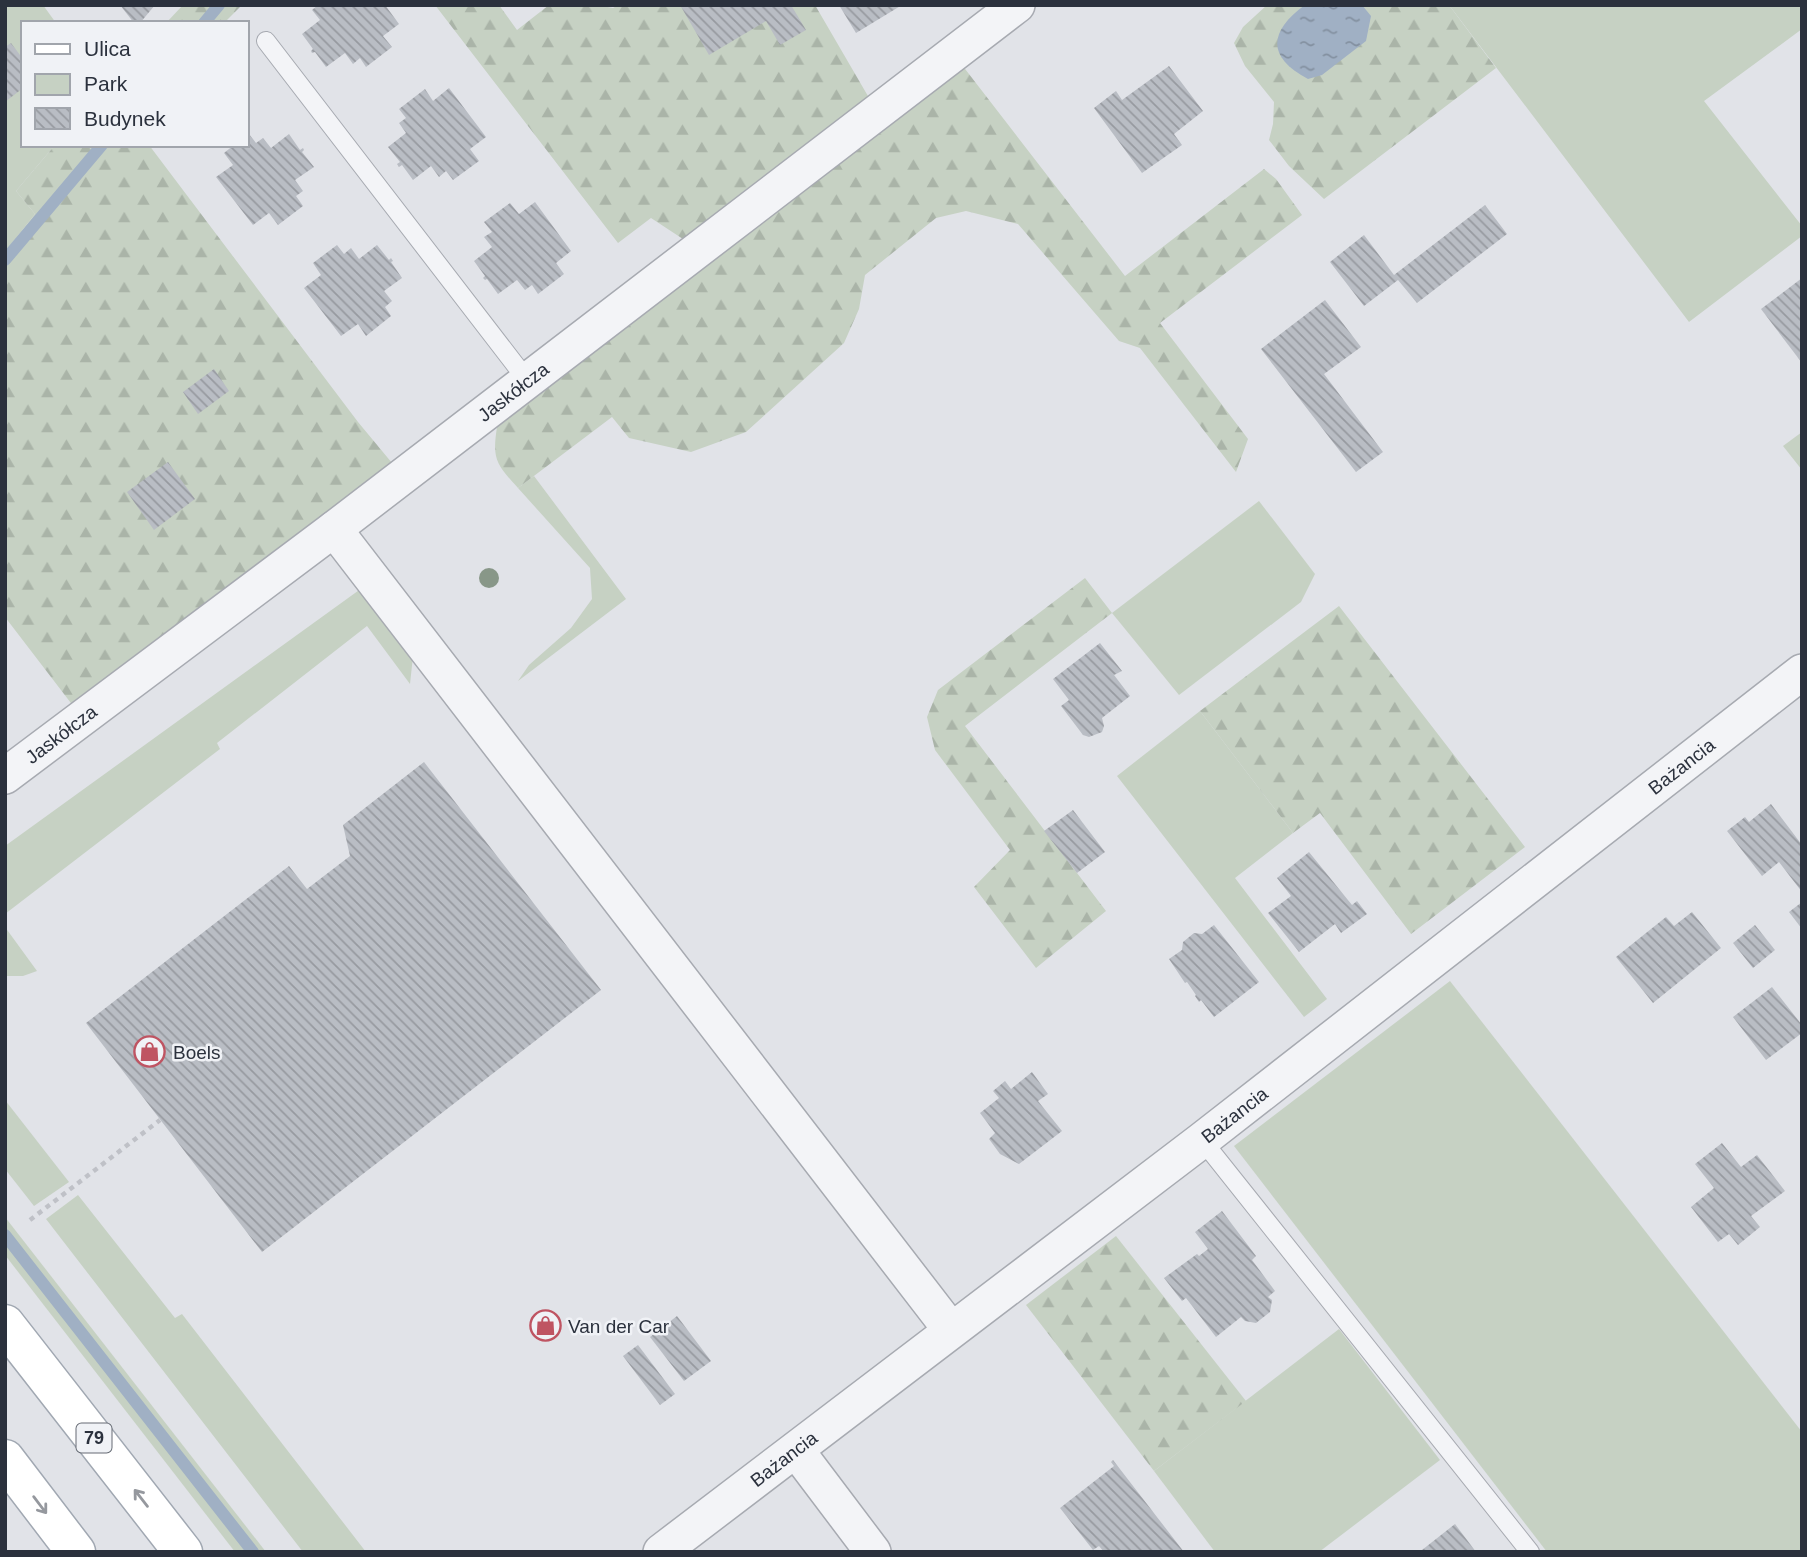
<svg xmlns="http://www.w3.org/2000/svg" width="1807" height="1557" viewBox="0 0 1807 1557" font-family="Helvetica,sans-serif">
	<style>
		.green { fill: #c6d1c3 }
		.forest { fill: url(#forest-firs) }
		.water { fill: url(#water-ripples) }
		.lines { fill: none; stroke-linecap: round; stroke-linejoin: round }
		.stream { stroke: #a0b0c4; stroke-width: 12 }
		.building { fill: url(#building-back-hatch) }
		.service-casing { stroke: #a7aab1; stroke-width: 20 }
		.minor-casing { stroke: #a7aab1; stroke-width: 38 }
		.primary-casing { stroke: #a1a8b2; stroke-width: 41 }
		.path { stroke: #bfc1c7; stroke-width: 4.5; stroke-dasharray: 5 5; stroke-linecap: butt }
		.service { stroke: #f3f4f7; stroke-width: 18 }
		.minor { stroke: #f3f4f7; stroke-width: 35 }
		.primary { stroke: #fff; stroke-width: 38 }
		.tree { fill: #889788 }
		.oneway { stroke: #95989e }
		.labels { text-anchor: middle; stroke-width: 5; stroke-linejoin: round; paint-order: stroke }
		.shield { fill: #f0f2f6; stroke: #666b74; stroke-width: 2 }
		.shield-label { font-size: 18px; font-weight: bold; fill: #2b313d }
		.street-label { font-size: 19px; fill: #2b313d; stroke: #f0f2f6 }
		.poi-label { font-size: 19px; fill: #2b313d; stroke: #f0f2f6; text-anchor: start }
	</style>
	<defs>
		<pattern id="forest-firs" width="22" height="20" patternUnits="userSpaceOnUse" patternTransform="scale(1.75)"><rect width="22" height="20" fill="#c6d1c3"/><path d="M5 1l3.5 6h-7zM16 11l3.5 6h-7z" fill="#aab4a8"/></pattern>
		<pattern id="water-ripples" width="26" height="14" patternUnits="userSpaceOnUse" patternTransform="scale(1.75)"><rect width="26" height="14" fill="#a0b0c4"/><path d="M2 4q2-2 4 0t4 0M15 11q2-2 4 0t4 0" fill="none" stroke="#8390a0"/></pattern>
		<pattern id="building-back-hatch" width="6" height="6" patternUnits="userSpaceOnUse" patternTransform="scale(1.75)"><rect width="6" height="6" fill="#b9bdc4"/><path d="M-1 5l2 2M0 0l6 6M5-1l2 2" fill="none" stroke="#979aa0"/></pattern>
	</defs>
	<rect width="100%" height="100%" fill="#e1e3e8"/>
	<g class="green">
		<path d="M5,5H43L56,23H23V145H55L16,191L35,214L5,252Z"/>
		<path d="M1449,5H1802V29L1704,101L1802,226V236L1689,322Z"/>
		<path d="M1802,432V470L1783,446Z"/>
		<path d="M534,476L626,599L518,681L529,665L571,628L592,599L590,568L518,488Z"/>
		<path d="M1259,501L1315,574L1301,602L1179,695L1112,613Z"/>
		<path d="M362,588L413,656L410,684L367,626L217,743L220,749L5,914V846Z"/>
		<path d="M1200,711L1293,833L1235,878L1327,999L1304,1017L1117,776Z"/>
		<path d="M5,927L37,971L23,976H5Z"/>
		<path d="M1450,981L1802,1432V1552H1547L1234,1146Z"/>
		<path d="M5,1100L69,1182L34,1206L5,1169Z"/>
		<path d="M78,1195L175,1318L182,1314L366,1552H303L46,1219Z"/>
		<path d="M5,1217L266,1552H235L5,1255Z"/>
		<path d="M1339,1329L1440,1460L1319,1552H1215L1154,1471Z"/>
	</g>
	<g class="forest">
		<path d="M183,5H242L224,23H166Z"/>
		<path d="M435,5H499L517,30L549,5H597L613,8L618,5H815L872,103L686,241L651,218L618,243Z"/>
		<path d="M1267,5H1449L1496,68L1324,199L1289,166L1269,140L1273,124L1274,102L1245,66L1234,43L1243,27Z"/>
		<path d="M962,65L1125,276L1264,169L1276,179L1302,215L1160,323L1248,439L1236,472L1140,348L1119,341L1018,224L966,211L936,218L865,275L859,309L844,343L746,432L691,452L629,438L612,417L518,488C496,464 492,459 497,427Z"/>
		<path d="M55,145H149L358,422L397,469L77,711L5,617V252L35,214L16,191Z"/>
		<path d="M1085,578L1112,613L965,726L1106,911L1036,968L974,887L1010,850L935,750L927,717L938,690Z"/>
		<path d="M1339,606L1525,847L1411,934L1320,813L1293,833L1200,711Z"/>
		<path d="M1116,1236L1246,1401L1154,1471L1026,1305Z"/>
	</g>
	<path class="water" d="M1305,5H1362L1371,16L1366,41L1322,75L1308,79C1266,57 1269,31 1305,5Z"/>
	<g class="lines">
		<g class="stream">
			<path d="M204,23L219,5"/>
			<path d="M5,260L102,145"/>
			<path d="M5,1235L253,1552"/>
		</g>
	</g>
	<g class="building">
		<path d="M120,5H155L140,23H134Z"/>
		<path d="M318,5H385L399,24L383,36L392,47L366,67L360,58L353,64L345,53L326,67L315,52L312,53L311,51L313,49L302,34L320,20L312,10Z"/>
		<path d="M680,5H791L806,30L780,45L766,21L709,55Z"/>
		<path d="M839,5H902L856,33Z"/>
		<path d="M11,43L20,55L23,54V88L5,102V47Z"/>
		<path d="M1169,66L1203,111L1174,134L1182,145L1142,173L1094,108L1116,91L1122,100Z"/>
		<path d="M449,88L486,137L470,149L479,161L453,180L446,171L439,177L431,166L413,180L402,165L399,167L397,164L400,162L388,147L406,133L399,123L406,118L399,109L425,89L433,101Z"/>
		<path d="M249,134L256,143L263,138L271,148L289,134L300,150L303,148L304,150L302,152L314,167L295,180L303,191L296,196L303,206L278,225L269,213L253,225L216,177L233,165L224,153L234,145H247Z"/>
		<path d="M535,202L571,251L556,263L564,274L538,294L532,285L525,290L517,280L498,294L487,279L485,280L483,278L485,276L474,261L492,247L484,237L492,232L484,222L510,203L519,214Z"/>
		<path d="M1485,205L1507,234L1417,303L1398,280L1364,306L1330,262L1364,235L1394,275Z"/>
		<path d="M337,245L344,254L351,248L359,259L377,245L389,260L391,258L393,261L391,262L402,278L384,291L392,301L385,307L391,316L366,336L358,324L341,336L304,288L321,275L313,263Z"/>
		<path d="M1802,278V363L1761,309Z"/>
		<path d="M1325,300L1361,347L1324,374L1383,452L1356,472L1261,349Z"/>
		<path d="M214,369L229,391L198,414L183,392Z"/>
		<path d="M168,462L195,499L154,530L127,492Z"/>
		<path d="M1100,643L1122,671L1114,675L1130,696L1102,718L1104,726L1102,732L1089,737L1083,735L1061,706L1069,700L1053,679Z"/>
		<path d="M424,762L601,990L262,1252L86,1023L289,866L307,889L350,856L343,825Z"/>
		<path d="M1771,804L1802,845V892L1779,862L1762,876L1727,831L1745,817L1749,822Z"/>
		<path d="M1073,810L1105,852L1077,873L1044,831Z"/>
		<path d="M1309,852L1352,905L1357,901L1367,914L1341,933L1335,924L1299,952L1268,913L1291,896L1277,878Z"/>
		<path d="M1802,902V929L1789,912Z"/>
		<path d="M1692,912L1721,948L1653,1003L1616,957L1666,917L1674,926Z"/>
		<path d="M1214,925L1259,982L1214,1017L1201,1000L1199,1002L1195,996L1196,995L1187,982L1185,983L1169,959L1182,950L1183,942L1194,933L1202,934Z"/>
		<path d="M1755,925L1775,950L1753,968L1733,943Z"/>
		<path d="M1772,987L1802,1025V1033L1766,1060L1733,1017Z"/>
		<path d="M1032,1072L1048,1094L1038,1101L1062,1131L1019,1164L1000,1154L989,1139L995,1133L980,1113L999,1098L993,1091L1005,1081L1011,1089Z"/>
		<path d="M1722,1143L1741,1167L1757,1155L1785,1191L1751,1216L1760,1227L1738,1245L1729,1234L1718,1242L1691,1207L1714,1188L1695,1164Z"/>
		<path d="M1222,1211L1256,1256L1252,1260L1275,1291L1268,1297L1272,1300L1270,1312L1256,1323L1245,1321L1241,1317L1216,1337L1186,1298L1182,1301L1164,1278L1197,1254L1199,1256L1208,1249L1195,1232Z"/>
		<path d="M677,1316L711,1361L684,1381L650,1337Z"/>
		<path d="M638,1345L675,1394L660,1405L623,1356Z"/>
		<path d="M1113,1460L1184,1552H1104L1099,1546L1093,1550L1060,1508L1114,1466L1111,1462Z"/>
		<path d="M1455,1524L1476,1552H1424L1422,1550Z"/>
	</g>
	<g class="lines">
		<defs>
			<g id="service">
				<path d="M266,41L527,380"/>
				<path d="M1202,1140L1530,1552"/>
			</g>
			<g id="minor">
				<path d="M334,529L951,1330"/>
				<path id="s1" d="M5,776L334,529L1017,5"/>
				<path d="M796,1450L873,1552"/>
				<path id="s2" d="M661,1552L1202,1140L1802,672"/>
			</g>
			<g id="primary">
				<path d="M5,1324L183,1552"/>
				<path d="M5,1459L76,1552"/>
			</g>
		</defs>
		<use href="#service" class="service-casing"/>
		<use href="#minor" class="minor-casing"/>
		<use href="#primary" class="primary-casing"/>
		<path class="path" d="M30,1220L160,1120"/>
		<use href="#service" class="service"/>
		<use href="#minor" class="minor"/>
		<use href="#primary" class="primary"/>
	</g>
	<circle class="tree" cx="489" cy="578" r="10"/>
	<defs><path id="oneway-shaft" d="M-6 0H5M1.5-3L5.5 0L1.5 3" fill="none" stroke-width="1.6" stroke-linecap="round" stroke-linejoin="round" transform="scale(1.75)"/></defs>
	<g class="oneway">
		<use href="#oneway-shaft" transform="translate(141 1498) rotate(-128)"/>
		<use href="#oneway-shaft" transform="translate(40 1505) rotate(53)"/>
	</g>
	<defs>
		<symbol id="shop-ring" viewBox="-11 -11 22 22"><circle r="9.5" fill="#f0f2f6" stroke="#bf5462" stroke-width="1.5"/><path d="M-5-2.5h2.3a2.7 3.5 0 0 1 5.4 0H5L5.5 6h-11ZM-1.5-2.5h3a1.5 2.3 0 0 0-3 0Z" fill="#bf5462"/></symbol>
	</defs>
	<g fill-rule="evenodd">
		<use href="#shop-ring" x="132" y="1034" width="35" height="35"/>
		<use href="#shop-ring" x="528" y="1308" width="35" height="35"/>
	</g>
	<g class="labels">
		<rect class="shield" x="76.5" y="1423.5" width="35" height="29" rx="5"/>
		<g class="shield-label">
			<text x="94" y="1444">79</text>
		</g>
		<g class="street-label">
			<text dy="7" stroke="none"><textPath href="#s1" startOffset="637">Jaskółcza</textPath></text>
			<text dy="7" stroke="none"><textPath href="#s1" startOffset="70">Jaskółcza</textPath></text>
			<text dy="7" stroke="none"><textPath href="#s2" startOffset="1288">Bażancia</textPath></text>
			<text dy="7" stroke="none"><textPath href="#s2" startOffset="721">Bażancia</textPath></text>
			<text dy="7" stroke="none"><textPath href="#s2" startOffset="154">Bażancia</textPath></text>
		</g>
		<g class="poi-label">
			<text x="173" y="1059">Boels</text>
			<text x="568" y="1333">Van der Car</text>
		</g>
	</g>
	<rect width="1807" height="1557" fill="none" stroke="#2b313d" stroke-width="14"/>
	<rect x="21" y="21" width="228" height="126" fill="#f0f2f6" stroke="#a1a5ac" stroke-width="2"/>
	<rect x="35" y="44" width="35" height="10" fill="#ffffff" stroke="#a1a5ac" stroke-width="2"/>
	<text x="84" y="56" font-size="21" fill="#2b313d">Ulica</text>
	<rect x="35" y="74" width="35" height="21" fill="#c6d1c3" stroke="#a1a5ac" stroke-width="2"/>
	<text x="84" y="91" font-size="21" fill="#2b313d">Park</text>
	<rect x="35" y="108" width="35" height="21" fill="url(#building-back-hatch)" stroke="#a1a5ac" stroke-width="2"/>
	<text x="84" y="126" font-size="21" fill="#2b313d">Budynek</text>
</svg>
